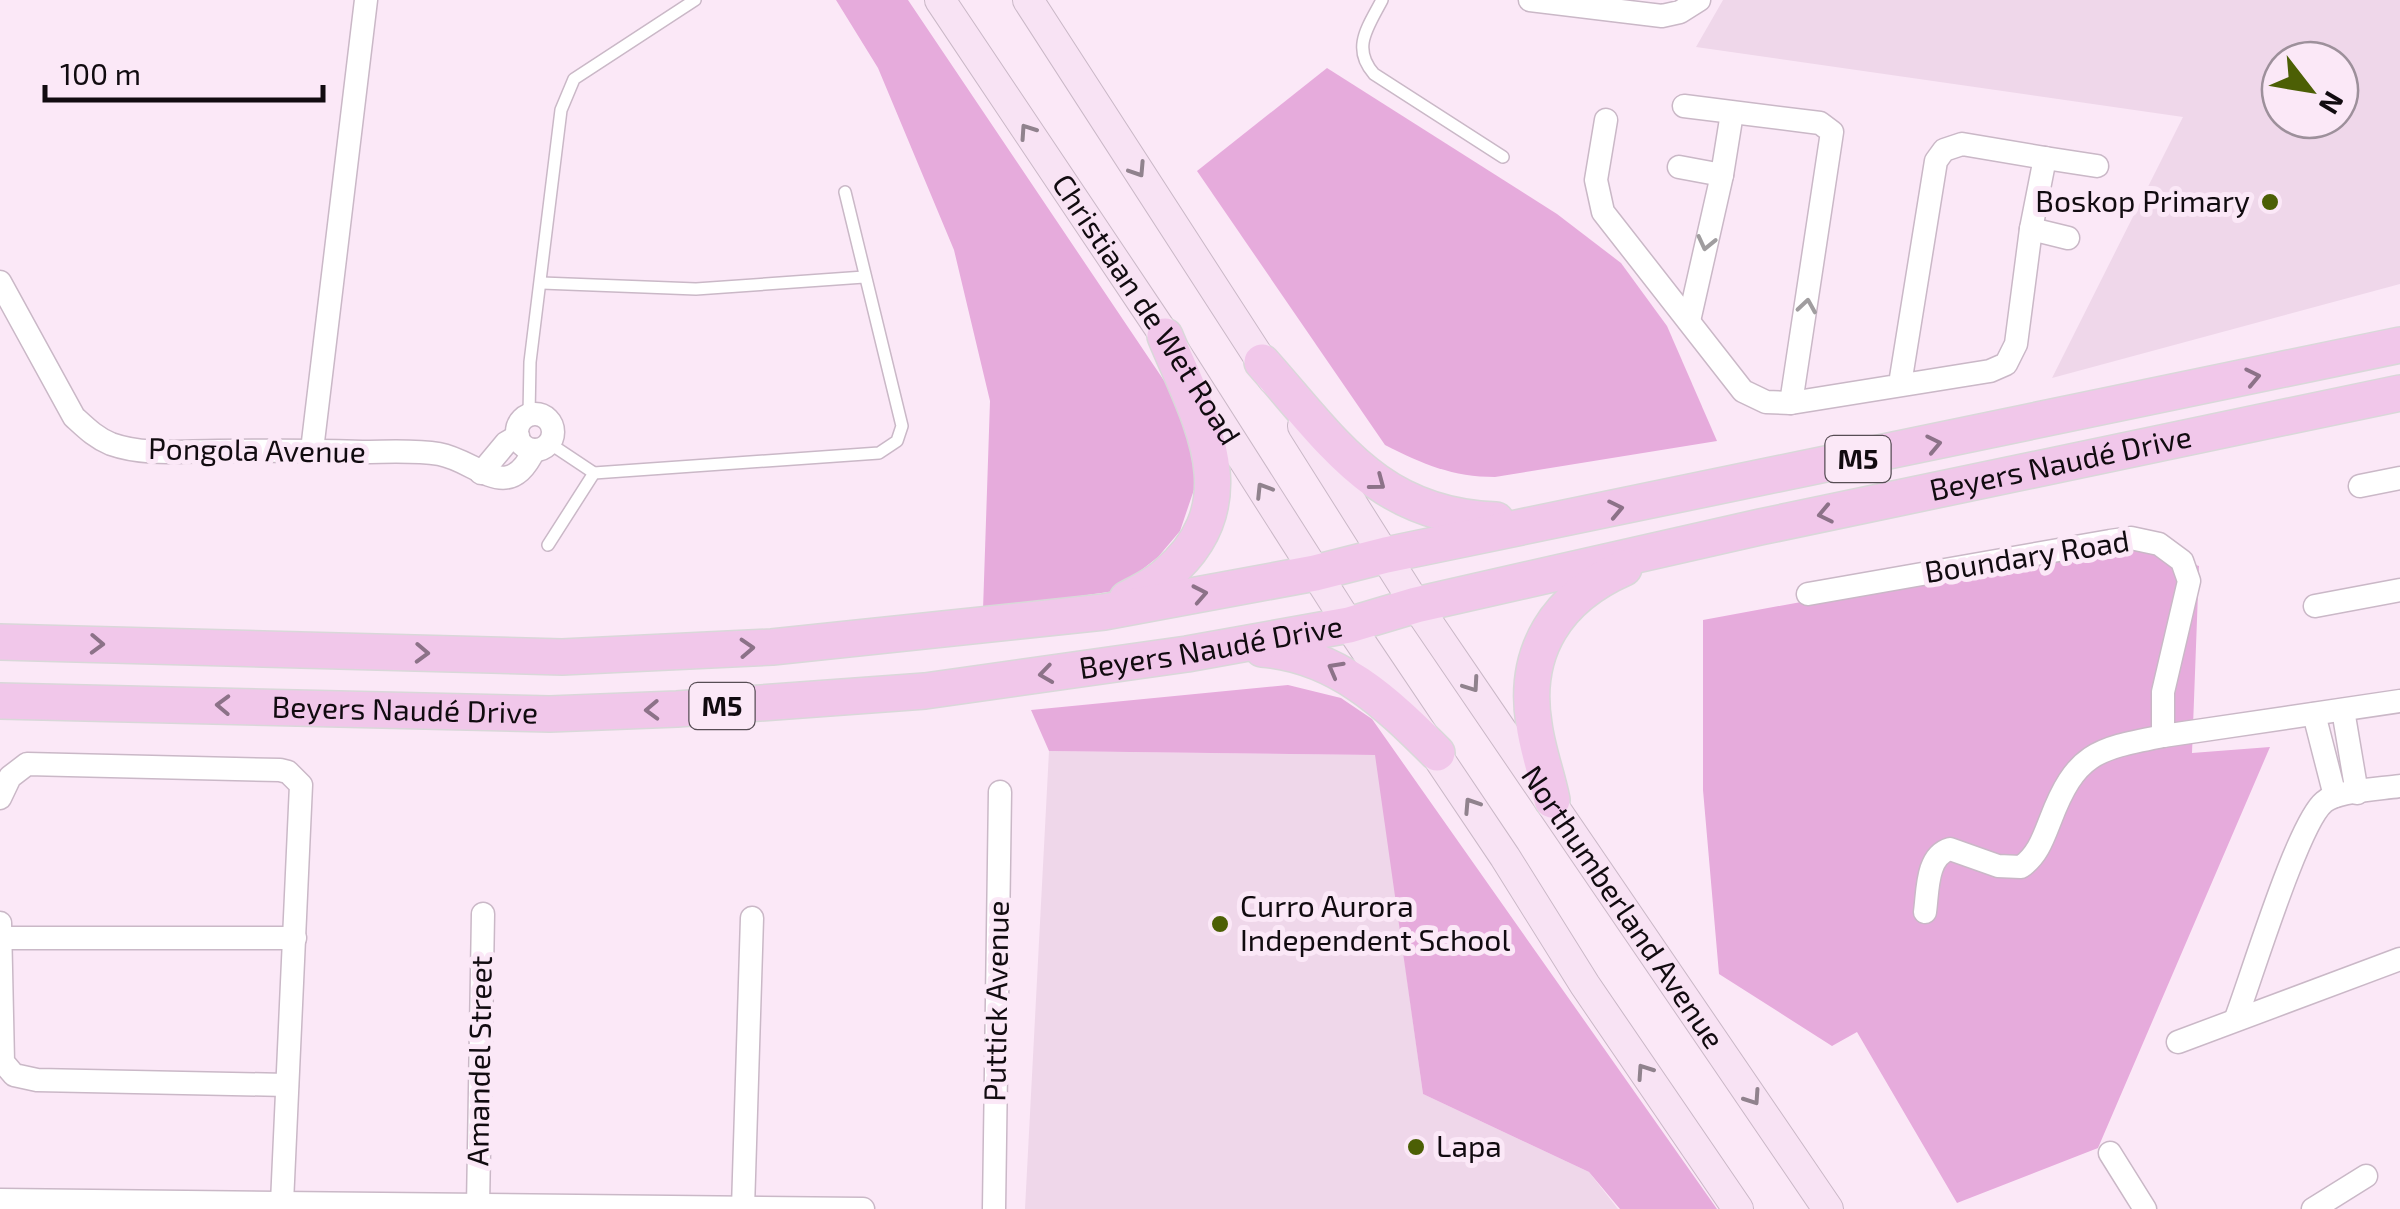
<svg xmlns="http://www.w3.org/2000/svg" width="2400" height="1209" viewBox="0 0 2400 1209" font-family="'Exo 2',sans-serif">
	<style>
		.built { fill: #efd7ea; fill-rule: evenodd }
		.green { fill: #e6abdc }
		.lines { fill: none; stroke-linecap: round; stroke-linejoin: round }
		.lane-casing { stroke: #cab8c7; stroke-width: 14 }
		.street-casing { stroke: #cab8c7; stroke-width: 25 }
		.secondary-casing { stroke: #cab8c7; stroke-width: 32 }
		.primary-casing { stroke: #d9d8d9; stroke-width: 38 }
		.lane { stroke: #fff; stroke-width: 11 }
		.street { stroke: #fff; stroke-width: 22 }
		.secondary { stroke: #f8e3f4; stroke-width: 30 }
		.primary { stroke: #f1c7ea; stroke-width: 35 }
		.oneway { stroke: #90828d }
		.oneway2 { stroke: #a09d9f }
		.oneway3 { stroke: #8c7288 }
		.poi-dot { fill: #4c5f05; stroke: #fbe8f7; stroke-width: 4 }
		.labels { text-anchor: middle; stroke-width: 10; stroke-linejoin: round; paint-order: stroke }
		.shield { fill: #fbe8f7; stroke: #574d55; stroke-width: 2.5 }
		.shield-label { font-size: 28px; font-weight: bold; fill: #110b10 }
		.poi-label { font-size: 30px; fill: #110b10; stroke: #fbe8f7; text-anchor: start }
		.street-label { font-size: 30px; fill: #110b10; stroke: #fbe8f7 }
	</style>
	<rect width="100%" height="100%" fill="#fbe8f7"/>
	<g class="built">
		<path d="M1723,0H2400V284L2052,378L2183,117L1696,47ZM2340,60V120H2280V60Z"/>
		<path d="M1049,751L1376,755L1423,1094L1589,1172L1618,1209H1025Z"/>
	</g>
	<g class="green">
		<path d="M836,0H908L1169,388L1201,469L1180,531L1158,557L1115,591L983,610L990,401L954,250L878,68Z"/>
		<path d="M1327,68L1557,214L1621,263L1667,326L1717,441L1495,477C1453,477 1422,464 1385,445L1197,171Z"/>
		<path d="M2128,542L2199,566L2192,753L2270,747L2098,1148L1957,1203L1857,1032L1832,1046L1719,974L1703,790V620Z"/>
		<path d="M1288,685L1341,698L1372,719L1717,1209H1620L1589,1172L1423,1094L1375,755L1049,751L1031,710Z"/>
	</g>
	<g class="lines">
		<defs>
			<g id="lane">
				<path d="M1382,0C1368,27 1351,48 1374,74L1503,157"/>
				<path d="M542,283L696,289L864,277"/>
				<path d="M529,415L530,362L561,110L574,79L695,0"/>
				<path d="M549,443L594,473L879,453L897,441L902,426L845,192"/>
				<path d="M548,545L594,473"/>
			</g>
			<g id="street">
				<path d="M1530,0L1662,16L1680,12L1699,0"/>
				<path d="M1684,106L1820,123L1832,132L1791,403"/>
				<path d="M1606,120L1596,180L1603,212L1743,391L1766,402L1791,403L1990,371L2006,364L2016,344L2031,229L2045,158L1962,144L1944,150L1936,161L1900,384"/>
				<path d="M2045,158L2097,166"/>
				<path d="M1679,167L1722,175"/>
				<path d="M2031,229L2068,238"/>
				<path d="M0,282L74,417C86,428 96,438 111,444C145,456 182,451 217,451C266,451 314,450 362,452C387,452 414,450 439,454C478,461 508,506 534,450"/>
				<path d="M1689,321L1722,175L1732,113"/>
				<circle cx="535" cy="432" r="18"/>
				<path d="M312,450L366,0"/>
				<path d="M481,473L506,443L518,436"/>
				<path d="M2360,486L2400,478"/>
				<path d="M1808,594L2110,541L2131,538L2159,544L2182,561L2189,581L2163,692V736L2400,701"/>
				<path d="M2315,606L2400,590"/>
				<path d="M2343,710L2357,793"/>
				<path d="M2314,714L2335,796"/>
				<path d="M0,798L10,777L27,764L280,770L288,772L301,785L282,1203"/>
				<path d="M1925,912C1928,891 1926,856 1950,849L1998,866L2021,867C2037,856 2043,839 2050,821C2076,752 2097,749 2163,736"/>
				<path d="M0,923L3,1062L14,1075L37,1080L287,1085"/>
				<path d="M0,938H295"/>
				<path d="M2236,1018C2251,979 2298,823 2324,802C2338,790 2381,789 2400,786"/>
				<path d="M2178,1042L2400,959"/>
				<path d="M2110,1153L2145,1209"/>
				<path d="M0,1200L863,1209"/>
				<path d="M478,1207L483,914"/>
				<path d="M743,1208L752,918"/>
				<path d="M994,1209L1000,792"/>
				<path d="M2313,1209L2366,1176"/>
			</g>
			<g id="secondary">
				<path id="s1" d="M940,0L1165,336L1349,625L1505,857L1585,985L1738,1209"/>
				<path d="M1028,0L1273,379"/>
				<path id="s2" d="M1303,426L1416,605L1828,1209"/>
			</g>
			<g id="primary">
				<path d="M1262,362C1334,443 1378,516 1496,520"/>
				<path d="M1127,599C1140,592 1155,585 1166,575C1252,503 1199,418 1165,336"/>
				<path d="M0,642L562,657L772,647L1104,612L1315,573L1386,555L2400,345"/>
				<path d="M1262,649C1337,655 1386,702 1437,753"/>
				<path id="s3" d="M0,701L550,714L677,709L925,691L1187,654L1349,625L1416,605L1760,527L2400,393"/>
				<path d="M1552,800C1547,775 1537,749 1534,724C1522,650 1558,597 1624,568"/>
			</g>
		</defs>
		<use href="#lane" class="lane-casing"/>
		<use href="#street" class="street-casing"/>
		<use href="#secondary" class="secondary-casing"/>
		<use href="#primary" class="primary-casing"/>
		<use href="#lane" class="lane"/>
		<use href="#street" class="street"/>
		<use href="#secondary" class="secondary"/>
		<use href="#primary" class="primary"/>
	</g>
	<defs><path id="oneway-chevron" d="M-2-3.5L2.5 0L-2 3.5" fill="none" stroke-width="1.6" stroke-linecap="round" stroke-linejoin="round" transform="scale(2.5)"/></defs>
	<g class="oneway">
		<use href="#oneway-chevron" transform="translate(1027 131) rotate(-124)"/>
		<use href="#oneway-chevron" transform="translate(1138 170) rotate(57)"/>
		<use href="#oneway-chevron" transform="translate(1263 490) rotate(-122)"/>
		<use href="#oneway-chevron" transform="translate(1472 685) rotate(55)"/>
		<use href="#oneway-chevron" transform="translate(1471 805) rotate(-123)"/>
		<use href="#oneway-chevron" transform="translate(1644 1071) rotate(-124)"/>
		<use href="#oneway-chevron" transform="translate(1753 1098) rotate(56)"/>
	</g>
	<g class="oneway2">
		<use href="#oneway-chevron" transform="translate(1706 243) rotate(103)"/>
		<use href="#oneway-chevron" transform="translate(1807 306) rotate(-81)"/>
	</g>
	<g class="oneway3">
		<use href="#oneway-chevron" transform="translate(2253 377) rotate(-12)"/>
		<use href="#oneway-chevron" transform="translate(1934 444) rotate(-12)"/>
		<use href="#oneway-chevron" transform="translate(1378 483) rotate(37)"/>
		<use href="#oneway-chevron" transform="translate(1616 509) rotate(-12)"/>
		<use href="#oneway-chevron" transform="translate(1825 514) rotate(168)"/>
		<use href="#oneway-chevron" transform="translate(1200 594) rotate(-11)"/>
		<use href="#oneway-chevron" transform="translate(97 644) rotate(2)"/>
		<use href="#oneway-chevron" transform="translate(747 648) rotate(-3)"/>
		<use href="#oneway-chevron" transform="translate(422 653) rotate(2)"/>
		<use href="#oneway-chevron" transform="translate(1335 669) rotate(-151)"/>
		<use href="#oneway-chevron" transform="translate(1046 674) rotate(172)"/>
		<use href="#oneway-chevron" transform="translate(223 705) rotate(-178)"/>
		<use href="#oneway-chevron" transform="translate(652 710) rotate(178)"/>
	</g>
	<g class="poi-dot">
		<circle cx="2270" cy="202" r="10"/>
		<circle cx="1220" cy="924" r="10"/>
		<circle cx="1416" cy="1147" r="10"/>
	</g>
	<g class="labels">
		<g class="shield">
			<rect x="1825.5" y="436" width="65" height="46" rx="8"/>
			<rect x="689.5" y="683" width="65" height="46" rx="8"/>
		</g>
		<g class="shield-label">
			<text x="1858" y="469">M5</text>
			<text x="722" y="716">M5</text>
		</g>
		<g class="poi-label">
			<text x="2250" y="212" text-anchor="end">Boskop Primary</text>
			<text x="1240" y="917">Curro Aurora<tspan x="1240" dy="34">Independent School</tspan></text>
			<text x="1436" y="1157">Lapa</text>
		</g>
		<g class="street-label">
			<text dy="10" stroke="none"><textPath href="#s1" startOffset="372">Christiaan de Wet Road</textPath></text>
			<text transform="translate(257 451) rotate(1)" y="10">Pongola Avenue</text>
			<text dy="10" stroke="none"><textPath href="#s3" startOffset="2085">Beyers Naudé Drive</textPath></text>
			<text transform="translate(2027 557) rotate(-9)" y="10">Boundary Road</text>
			<text dy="10" stroke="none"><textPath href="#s3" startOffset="1215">Beyers Naudé Drive</textPath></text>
			<text dy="10" stroke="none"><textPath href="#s3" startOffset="405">Beyers Naudé Drive</textPath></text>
			<text dy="10" stroke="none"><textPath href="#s2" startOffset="578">Northumberland Avenue</textPath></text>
			<text transform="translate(997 1001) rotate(-89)" y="10">Puttick Avenue</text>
			<text transform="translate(480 1061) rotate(-89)" y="10">Amandel Street</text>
		</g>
	</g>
	<g transform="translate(2310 90) rotate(121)"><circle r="48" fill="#fbe8f7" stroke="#9d909b" stroke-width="2.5"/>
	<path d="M0-8L18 38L0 25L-18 38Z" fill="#4c5f05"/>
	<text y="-15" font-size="28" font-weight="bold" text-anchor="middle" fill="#110b10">N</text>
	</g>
	<path d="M45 85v15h278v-15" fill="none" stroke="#110b10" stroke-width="5"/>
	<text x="60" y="85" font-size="30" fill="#110b10" stroke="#fbe8f7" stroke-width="8" paint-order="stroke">100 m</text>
</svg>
